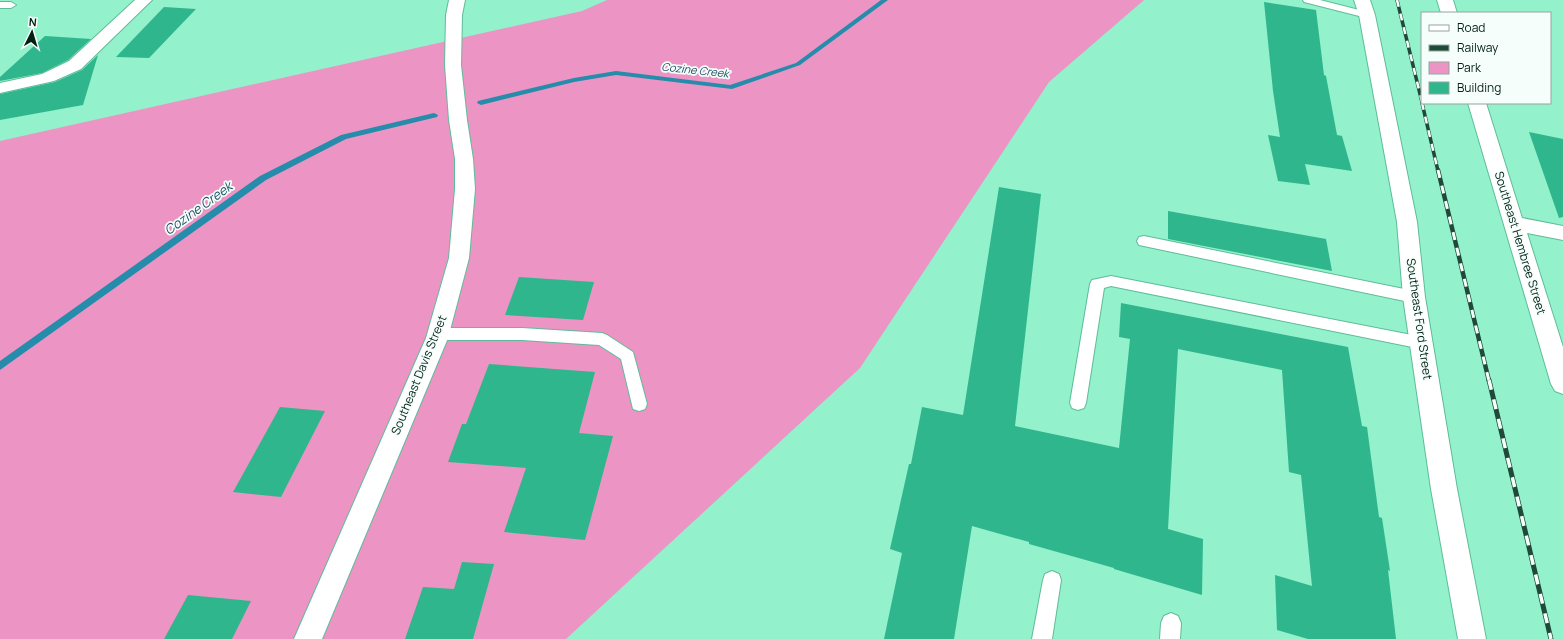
<svg xmlns="http://www.w3.org/2000/svg" width="1563" height="639" viewBox="0 0 1563 639" font-family="Manrope,sans-serif">
	<style>
		.green { fill: #ec94c3 }
		.lines { fill: none; stroke-linecap: round; stroke-linejoin: round }
		.stream { fill: #258cab; fill-rule: evenodd }
		.building { fill: #2fb68c }
		.lane-casing { stroke: #5fbc9a; stroke-width: 2 }
		.street-casing { stroke: #5fbc9a; stroke-width: 2 }
		.secondary-casing { stroke: #5fbc9a; stroke-width: 2 }
		.lane { fill: #fff; fill-rule: evenodd }
		.street { fill: #fff; fill-rule: evenodd }
		.secondary { fill: #fff; fill-rule: evenodd }
		.rail-far2-casing { stroke: #1f4a3a; stroke-width: 3.5 }
		.rail-far1-casing { stroke: #1f4a3a; stroke-width: 4.5 }
		.rail-casing { stroke: #1f4a3a; stroke-width: 5 }
		.rail-far2 { stroke: #f5fefa; stroke-width: 2.5; stroke-dasharray: 7; stroke-linecap: butt }
		.rail-far1 { stroke: #f5fefa; stroke-width: 3; stroke-dasharray: 8; stroke-linecap: butt }
		.rail { stroke: #f5fefa; stroke-width: 3.5; stroke-dasharray: 10; stroke-linecap: butt }
		.labels { text-anchor: middle; stroke-width: 3.5; stroke-linejoin: round; paint-order: stroke }
		.far-water-label { font-size: 11px; font-style: italic; fill: #205468; stroke: #f5fefa }
		.street-label { font-size: 12px; fill: #032117; stroke: #f5fefa }
		.water-label { font-size: 13px; font-style: italic; fill: #205468; stroke: #f5fefa }
	</style>
	<rect width="100%" height="100%" fill="#93f1cc"/>
	<path class="green" d="M607,0H1144L1049,82L860,368L566,639H0V141L582,11Z"/>
	<g class="lines">
		<g class="stream">
			<path d="M881,0H888L800,65L732,89L616,75L574,82L481,105L477,103L478,101L574,78L616,71L730,85L796,63Z"/>
			<path d="M434,113L438,115L437,117L346,139L266,180L0,370V361L260,176L341,135Z"/>
		</g>
	</g>
	<g class="building">
		<path d="M1264,2L1316,10L1324,75L1326,76L1337,135L1342,136L1352,171L1305,164L1310,185L1278,181L1268,135L1280,137L1273,91Z"/>
		<path d="M164,7L196,9L149,58L116,57Z"/>
		<path d="M45,36L91,39L68,60L42,73L0,81V77Z"/>
		<path d="M98,55L83,105L0,120V94L55,82L82,70Z"/>
		<path d="M1529,132L1563,139V217L1559,218Z"/>
		<path d="M999,187L1041,194L1015,426L1119,448L1130,339L1119,337L1121,303L1348,347L1362,426L1367,427L1379,517L1382,518L1390,571L1388,570L1396,639H1308L1277,630L1275,575L1312,586L1301,475L1289,472L1282,370L1178,349L1168,529L1203,539L1202,595L1114,569V568L1029,544V542L972,526L954,639H884L902,553L890,549L909,464H911L922,407L963,415Z"/>
		<path d="M1168,211L1326,239L1332,271L1168,239Z"/>
		<path d="M519,277L594,282L583,320L505,315Z"/>
		<path d="M489,364L595,372L579,433L613,436L585,540L504,532L526,468L448,462L462,424H466Z"/>
		<path d="M280,407L325,411L281,497L233,492Z"/>
		<path d="M462,562L494,564L473,639H405L423,587L454,589Z"/>
		<path d="M188,595L251,601L232,639H164Z"/>
	</g>
	<g class="lines">
		<defs>
			<g id="lane">
				<path d="M1303,0H1320L1371,13L1372,15L1367,18L1304,2Z"/>
				<path d="M0,2H11L16,5L11,8H0Z"/>
				<path d="M1144,236L1414,291L1419,293L1421,297L1419,301L1414,303L1139,245L1137,241L1139,237Z"/>
				<path d="M1111,276L1422,337L1427,339L1430,343L1427,347L1422,349L1111,286L1104,288L1086,403L1084,408L1078,410L1072,408L1070,403L1090,284L1092,280Z"/>
				<path d="M438,328H522L602,333L607,335L633,352L647,404L645,409L639,411L633,409L621,359L599,345L522,340H438L433,338L430,334L433,330Z"/>
				<path d="M1052,571L1059,574L1061,580L1052,639H1032L1043,580L1045,574Z"/>
				<path d="M1171,613L1178,616L1181,623L1180,639H1160L1161,623L1164,616Z"/>
			</g>
			<g id="street">
				<path d="M135,0H152L81,69L54,81L0,93V83L42,74L69,61Z"/>
				<path d="M1437,0H1453L1457,13H1441Z"/>
				<path d="M1468,103H1486L1522,218L1563,226V240L1527,233L1563,347V394L1555,391L1551,384Z"/>
			</g>
			<g id="secondary">
				<path d="M449,0H465L462,15L461,65L467,120L473,159L475,189L469,258L448,338L322,639H294L426,338L449,258L455,189V159L449,120L445,65L446,15Z"/>
				<path d="M1354,0H1370L1375,15L1417,222L1425,297L1457,489L1486,639H1458L1431,489L1403,297L1397,222L1359,15Z"/>
			</g>
		</defs>
		<use href="#lane" class="lane-casing"/>
		<use href="#street" class="street-casing"/>
		<use href="#secondary" class="secondary-casing"/>
		<use href="#lane" class="lane"/>
		<use href="#street" class="street"/>
		<use href="#secondary" class="secondary"/>
		<defs>
			<g id="rail-far2">
				<path d="M1397,0L1422,102"/>
				<path d="M1422,103L1438,171"/>
			</g>
			<path id="rail-far1" d="M1438,170L1489,381"/>
			<path id="rail" d="M1489,380L1551,639"/>
		</defs>
		<use href="#rail-far2" class="rail-far2-casing"/>
		<use href="#rail-far1" class="rail-far1-casing"/>
		<use href="#rail" class="rail-casing"/>
		<use href="#rail-far2" class="rail-far2"/>
		<use href="#rail-far1" class="rail-far1"/>
		<use href="#rail" class="rail"/>
	</g>
	<g class="labels">
		<g class="far-water-label">
			<text transform="translate(695 70) rotate(6)" y="4">Cozine Creek</text>
		</g>
		<g class="street-label">
			<text transform="translate(1520 243) rotate(73)" y="4">Southeast Hembree Street</text>
			<text transform="translate(1419 319) rotate(82)" y="4">Southeast Ford Street</text>
			<text transform="translate(419 375) rotate(-68)" y="4">Southeast Davis Street</text>
		</g>
		<g class="water-label">
			<text transform="translate(198 208) rotate(-36)" y="5">Cozine Creek</text>
		</g>
	</g>
	<rect x="1421" y="12" width="130" height="92" fill="#f5fefa" stroke="#94a69f"/>
	<rect x="1429" y="25" width="20" height="6" fill="#ffffff" stroke="#94a69f"/>
	<text x="1457" y="32" font-size="12" fill="#032117">Road</text>
	<rect x="1429" y="45" width="20" height="6" fill="#1f4a3a" stroke="#94a69f"/>
	<text x="1457" y="52" font-size="12" fill="#032117">Railway</text>
	<rect x="1429" y="62" width="20" height="12" fill="#ec94c3" stroke="#94a69f"/>
	<text x="1457" y="72" font-size="12" fill="#032117">Park</text>
	<rect x="1429" y="82" width="20" height="12" fill="#2fb68c" stroke="#94a69f"/>
	<text x="1457" y="92" font-size="12" fill="#032117">Building</text>
	<g transform="translate(32 32) rotate(5)" stroke="#f5fefa" stroke-width="3" paint-order="stroke">
	<path d="M0-3L7 15L0 10L-7 15Z" fill="#032117"/>
	<text y="-6" font-size="11" font-weight="bold" text-anchor="middle" fill="#032117">N</text>
	</g>
</svg>
